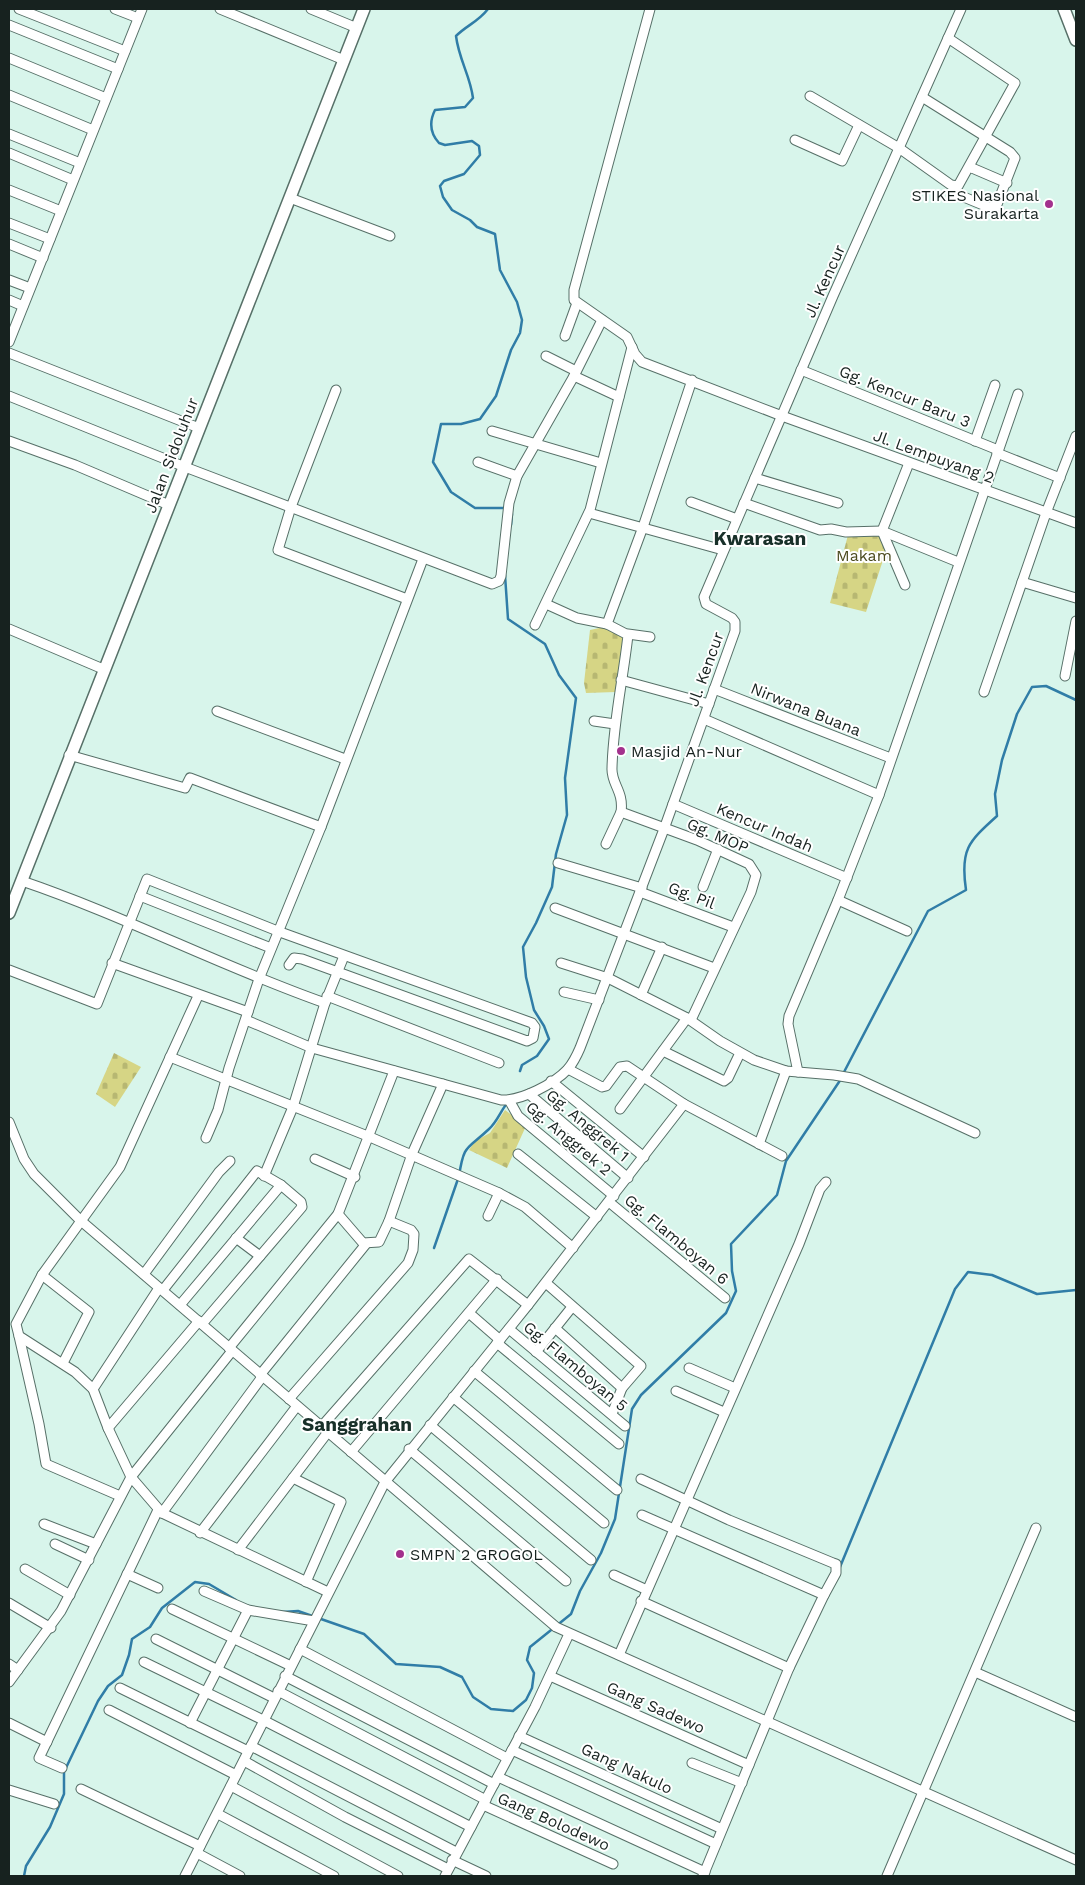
<svg xmlns="http://www.w3.org/2000/svg" width="1085" height="1885" viewBox="0 0 1085 1885" font-family="'Work Sans',sans-serif">
	<style>
		.cemetery { fill: url(#cemetery-stones) }
		.lines { fill: none; stroke-linecap: round; stroke-linejoin: round }
		.stream { stroke: #307da7; stroke-width: 2.5 }
		.minor-casing { stroke: #577068; stroke-width: 11 }
		.major-casing { stroke: #577068; stroke-width: 14 }
		.minor { stroke: #fff; stroke-width: 9 }
		.major { stroke: #fff; stroke-width: 11 }
		.poi-dot { fill: #a3318d; stroke: #fff; stroke-width: 2 }
		.labels { text-anchor: middle; stroke-width: 4; stroke-linejoin: round; paint-order: stroke }
		.poi-label { font-size: 16px; fill: #17221f; stroke: #fff; text-anchor: start }
		.street-label { font-size: 16px; fill: #17221f; stroke: #fff }
		.park-label { font-size: 16px; fill: #4b4a1e; stroke: #fff }
		.quarter-label { font-size: 19px; font-weight: bold; fill: #183029; stroke: #fff }
	</style>
	<defs>
		<pattern id="cemetery-stones" width="16" height="16" patternUnits="userSpaceOnUse" patternTransform="scale(1.25)"><rect width="16" height="16" fill="#d6d585"/><path d="M2 7V4a2 2 0 0 1 4 0v3zM10 15v-3a2 2 0 0 1 4 0v3z" fill="#b7b772"/></pattern>
	</defs>
	<rect width="100%" height="100%" fill="#d8f5eb"/>
	<g class="cemetery">
		<path d="M880,533L887,553L885,554L866,612L830,603L848,535Z"/>
		<path d="M604,627L626,635L616,692L586,693L584,683L590,630Z"/>
		<path d="M114,1053L141,1067L115,1107L96,1094Z"/>
		<path d="M505,1110L526,1126L507,1168L469,1150L475,1141L490,1133Z"/>
	</g>
	<g class="lines">
		<g class="stream">
			<path d="M488,9C478,22 467,25 456,36C459,60 470,75 473,98L465,107L435,110C429,122 430,133 439,143L445,145L472,141L479,146L480,155L464,174L444,181L440,186L443,197L452,210L470,220L477,227L495,234L500,270L517,302L522,320L520,333L511,350L496,396L480,419L461,424H441L433,462L451,492L475,508H507"/>
			<path d="M511,525L512,514"/>
			<path d="M505,575L508,619L545,644L559,675L576,698L565,778L567,815L556,854L552,887L536,923L523,947L526,977L534,1010L544,1026L549,1039L537,1056L522,1065L520,1071"/>
			<path d="M843,1074L928,911L966,890C960,850 968,842 997,816L995,794L1002,760L1017,714L1032,687L1046,686L1076,700"/>
			<path d="M434,1248L459,1176C464,1143 467,1150 489,1129C496,1123 500,1113 505,1106"/>
			<path d="M840,1567L955,1289L968,1272L992,1275L1037,1294L1076,1290"/>
			<path d="M282,1612L298,1611L364,1634L396,1664L440,1667L462,1677L473,1697L491,1709L513,1711L526,1700L532,1688L534,1673L527,1660L530,1647L571,1614L580,1591L601,1553L615,1519L632,1409L641,1395L726,1313L736,1291L732,1271L731,1244L777,1195L786,1161L841,1079"/>
			<path d="M24,1876L26,1866L50,1827L64,1794V1772L98,1701L108,1686L122,1675L129,1655L132,1639L150,1627L162,1608L195,1582L209,1584L236,1600"/>
		</g>
		<defs>
			<g id="minor">
				<path d="M19,9L125,51"/>
				<path d="M115,9L138,18"/>
				<path d="M220,9L344,60"/>
				<path d="M311,9L357,28"/>
				<path d="M650,9L574,290V300L627,337L635,354L642,362L782,416L1076,523"/>
				<path d="M9,25L118,69"/>
				<path d="M9,58L106,98"/>
				<path d="M9,95L93,130"/>
				<path d="M810,96L899,148L951,185L958,186L1015,83L948,38"/>
				<path d="M922,97L1010,152L1015,158L996,207H988L954,193"/>
				<path d="M9,134L80,163"/>
				<path d="M795,140L842,161L859,125"/>
				<path d="M9,153L73,180"/>
				<path d="M972,168L1007,183"/>
				<path d="M9,190L61,211"/>
				<path d="M290,198L390,236"/>
				<path d="M9,223L50,239"/>
				<path d="M9,244L43,258"/>
				<path d="M9,280L30,288"/>
				<path d="M9,300L23,306"/>
				<path d="M565,336L577,303"/>
				<path d="M9,342L142,9"/>
				<path d="M9,353L199,428"/>
				<path d="M546,356L576,371"/>
				<path d="M801,370L998,450"/>
				<path d="M574,376L619,397"/>
				<path d="M336,390L291,507L278,550L407,599"/>
				<path d="M9,396L185,467L492,584L499,581L501,576L509,503L517,476L574,376L602,320"/>
				<path d="M492,431L601,463"/>
				<path d="M9,441L75,465L169,505"/>
				<path d="M975,441L995,385"/>
				<path d="M997,453L1060,478"/>
				<path d="M478,462L517,476"/>
				<path d="M755,478L838,503"/>
				<path d="M691,502L737,519"/>
				<path d="M744,503L820,530L831,529L846,532L882,531L958,562"/>
				<path d="M589,513L723,550"/>
				<path d="M882,531L909,463"/>
				<path d="M882,531L905,585"/>
				<path d="M1022,582L1076,598"/>
				<path d="M546,604L577,618L607,624"/>
				<path d="M535,625L590,510L632,347"/>
				<path d="M9,629L103,669"/>
				<path d="M628,634L650,637"/>
				<path d="M1065,676L1076,621"/>
				<path d="M621,680L709,704"/>
				<path d="M714,689L888,757"/>
				<path d="M984,692L1046,513L1076,436"/>
				<path d="M217,711L345,759"/>
				<path d="M704,719L879,795"/>
				<path d="M594,721L615,724"/>
				<path d="M69,755L185,788L190,778L321,827"/>
				<path d="M673,804L847,878"/>
				<path d="M621,812C624,791 611,784 612,768C613,723 623,680 628,635L607,624L643,527L692,380"/>
				<path d="M606,844L621,812L697,840L749,864L756,875L751,892L691,1020"/>
				<path d="M558,863L642,888"/>
				<path d="M22,881C125,916 222,967 325,1003"/>
				<path d="M703,887L718,849"/>
				<path d="M640,892L733,927"/>
				<path d="M140,896L271,948"/>
				<path d="M838,900L907,931"/>
				<path d="M555,908L714,968"/>
				<path d="M112,963L248,1012"/>
				<path d="M561,963L608,978L687,1018L720,1041L754,1060L786,1071L834,1075L858,1079L975,1133"/>
				<path d="M9,970L97,1004L147,879L280,932L532,1023L535,1027L533,1038L527,1041L302,959L294,958L289,965"/>
				<path d="M564,992L599,1000"/>
				<path d="M641,995L662,947"/>
				<path d="M198,996L120,1167L42,1275L16,1324L19,1336L75,1372L93,1389L108,1428L131,1477L162,1513L328,1592"/>
				<path d="M327,996L499,1063"/>
				<path d="M246,1020L312,1048L501,1100C521,1101 554,1084 568,1069C573,1063 577,1055 580,1048L664,829L735,631V622L732,618L706,604L704,597L833,296L961,9"/>
				<path d="M663,1051L724,1081L728,1078L740,1053"/>
				<path d="M170,1057L370,1137L499,1193L525,1207L573,1248"/>
				<path d="M568,1069L602,1087L606,1086L620,1067L627,1066L684,1104L782,1156"/>
				<path d="M798,1072L788,1024L789,1016L838,900L879,795L1018,394"/>
				<path d="M551,1081L644,1157"/>
				<path d="M529,1094L628,1178"/>
				<path d="M509,1100L518,1116L614,1196"/>
				<path d="M620,1109L687,1018"/>
				<path d="M9,1122L24,1159L34,1174L80,1220L556,1627L1076,1860"/>
				<path d="M206,1138L218,1110L229,1068L259,979L321,827L423,559"/>
				<path d="M759,1144L786,1071"/>
				<path d="M518,1154L597,1217"/>
				<path d="M315,1159L355,1177"/>
				<path d="M264,1176L293,1107L325,1003L344,956"/>
				<path d="M609,1202L725,1298"/>
				<path d="M338,1214L363,1243L379,1242L389,1221L412,1154L443,1084"/>
				<path d="M488,1216L499,1193"/>
				<path d="M236,1238L260,1256"/>
				<path d="M144,1274L219,1172L230,1161"/>
				<path d="M42,1275L89,1312L63,1363"/>
				<path d="M546,1283L641,1366L622,1388L612,1414"/>
				<path d="M163,1290L257,1171L281,1185L301,1202L302,1207L202,1324"/>
				<path d="M180,1305L281,1185"/>
				<path d="M469,1313L500,1340"/>
				<path d="M555,1328L622,1388"/>
				<path d="M509,1329L625,1426"/>
				<path d="M19,1336L39,1424L46,1464L120,1496"/>
				<path d="M497,1343L619,1444"/>
				<path d="M229,1348L338,1214L394,1071"/>
				<path d="M536,1352L572,1307"/>
				<path d="M689,1368L735,1388"/>
				<path d="M474,1371L617,1490"/>
				<path d="M260,1375L366,1244"/>
				<path d="M93,1389L159,1288"/>
				<path d="M676,1391L724,1412"/>
				<path d="M453,1397L604,1523"/>
				<path d="M289,1399L408,1263L413,1250L414,1234L411,1230L389,1221"/>
				<path d="M430,1425L591,1560"/>
				<path d="M322,1426L469,1259L528,1305"/>
				<path d="M108,1428L199,1321"/>
				<path d="M409,1449L566,1581"/>
				<path d="M351,1452L497,1279"/>
				<path d="M293,1478L341,1502L306,1582"/>
				<path d="M641,1479L729,1520L833,1563L836,1564V1573L824,1595L642,1515"/>
				<path d="M162,1513L262,1377"/>
				<path d="M44,1524L96,1544"/>
				<path d="M200,1533L297,1406"/>
				<path d="M55,1544L89,1560"/>
				<path d="M238,1550L328,1432"/>
				<path d="M25,1569L70,1595"/>
				<path d="M127,1574L158,1588"/>
				<path d="M614,1575L647,1590"/>
				<path d="M204,1591L248,1610L314,1621"/>
				<path d="M641,1601L789,1668"/>
				<path d="M9,1603L51,1628"/>
				<path d="M172,1609L291,1666"/>
				<path d="M156,1639L274,1698"/>
				<path d="M300,1649L507,1758"/>
				<path d="M619,1655L799,1244L820,1189L826,1182"/>
				<path d="M144,1662L263,1720L471,1827"/>
				<path d="M9,1664L18,1670"/>
				<path d="M975,1672L1076,1717"/>
				<path d="M285,1676L494,1784"/>
				<path d="M550,1676L749,1765"/>
				<path d="M9,1682L61,1611L131,1477L232,1351"/>
				<path d="M120,1688L248,1751"/>
				<path d="M278,1691L486,1800"/>
				<path d="M109,1710L236,1775"/>
				<path d="M9,1723L47,1742"/>
				<path d="M190,1723L248,1610"/>
				<path d="M519,1736L722,1829"/>
				<path d="M251,1746L456,1852"/>
				<path d="M512,1750L716,1844"/>
				<path d="M244,1761L345,1817L448,1869"/>
				<path d="M692,1763L742,1783"/>
				<path d="M62,1768L39,1758L158,1510"/>
				<path d="M498,1777L705,1872"/>
				<path d="M231,1786L398,1876"/>
				<path d="M81,1789L200,1846"/>
				<path d="M9,1790L54,1804"/>
				<path d="M483,1805L613,1864"/>
				<path d="M218,1814L334,1876"/>
				<path d="M197,1853L240,1876"/>
				<path d="M452,1860L486,1876"/>
				<path d="M185,1876L385,1482L528,1305L684,1104"/>
				<path d="M445,1876L535,1707L569,1634"/>
				<path d="M703,1876L789,1668L824,1595"/>
				<path d="M887,1876L1036,1528"/>
			</g>
			<g id="major">
				<path d="M1064,9L1076,40"/>
				<path d="M9,913L364,9"/>
			</g>
		</defs>
		<use href="#minor" class="minor-casing"/>
		<use href="#major" class="major-casing"/>
		<use href="#minor" class="minor"/>
		<use href="#major" class="major"/>
	</g>
	<g class="poi-dot">
		<circle cx="1049" cy="204" r="5"/>
		<circle cx="621" cy="751" r="5"/>
		<circle cx="400" cy="1554" r="5"/>
	</g>
	<g class="labels">
		<g class="poi-label">
			<text x="1039" y="201" text-anchor="end">STIKES Nasional<tspan x="1039" dy="18">Surakarta</tspan></text>
			<text x="631" y="757">Masjid An-Nur</text>
			<text x="410" y="1560">SMPN 2 GROGOL</text>
		</g>
		<g class="street-label">
			<text transform="translate(824 281) rotate(-66)" y="6">Jl. Kencur</text>
			<text transform="translate(905 396) rotate(22)" y="6">Gg. Kencur Baru 3</text>
			<text transform="translate(171 455) rotate(-69)" y="6">Jalan Sidoluhur</text>
			<text transform="translate(934 456) rotate(20)" y="6">Jl. Lempuyang 2</text>
			<text transform="translate(705 669) rotate(-70)" y="6">Jl. Kencur</text>
			<text transform="translate(806 709) rotate(22)" y="6">Nirwana Buana</text>
			<text transform="translate(765 827) rotate(23)" y="6">Kencur Indah</text>
			<text transform="translate(718 835) rotate(23)" y="6">Gg. MOP</text>
			<text transform="translate(692 895) rotate(21)" y="6">Gg. Pil</text>
			<text transform="translate(588 1125) rotate(40)" y="6">Gg. Anggrek 1</text>
			<text transform="translate(569 1138) rotate(40)" y="6">Gg. Anggrek 2</text>
			<text transform="translate(677 1239) rotate(40)" y="6">Gg. Flamboyan 6</text>
			<text transform="translate(576 1366) rotate(40)" y="6">Gg. Flamboyan 5</text>
			<text transform="translate(656 1707) rotate(24)" y="6">Gang Sadewo</text>
			<text transform="translate(627 1768) rotate(25)" y="6">Gang Nakulo</text>
			<text transform="translate(554 1821) rotate(24)" y="6">Gang Bolodewo</text>
		</g>
		<g class="park-label">
			<text x="864" y="561">Makam</text>
		</g>
		<g class="quarter-label">
			<text x="760" y="545">Kwarasan</text>
			<text x="357" y="1431">Sanggrahan</text>
		</g>
	</g>
	<rect width="1085" height="1885" fill="none" stroke="#17221f" stroke-width="20"/>
</svg>
